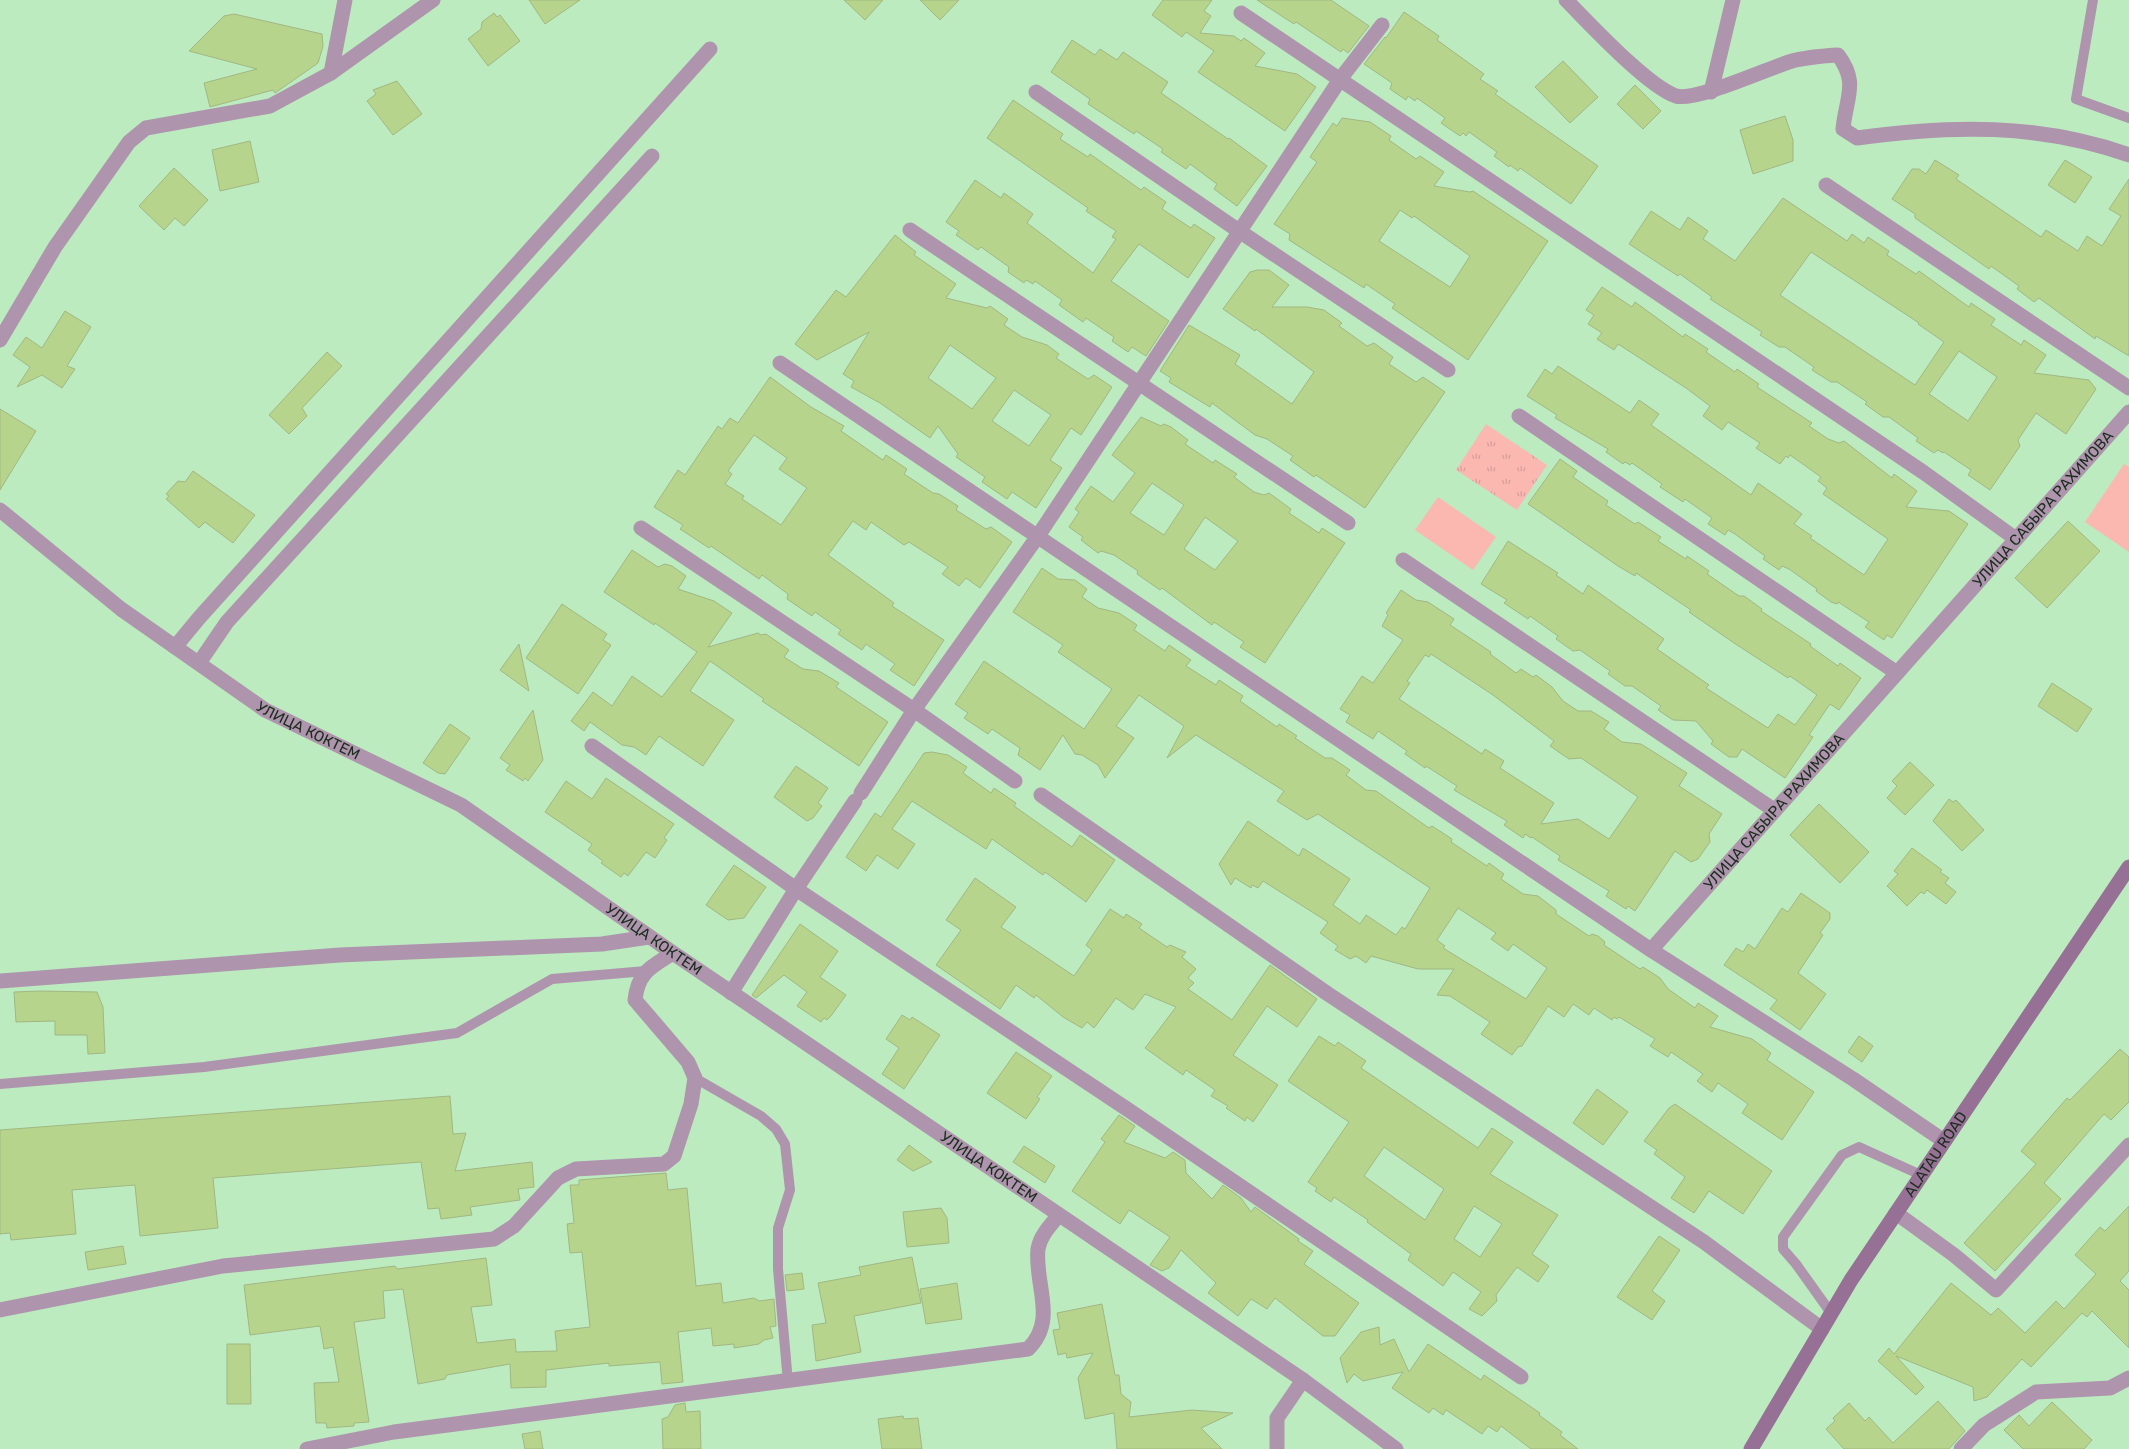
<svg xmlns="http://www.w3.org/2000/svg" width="2129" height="1449" viewBox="0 0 2129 1449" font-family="Rubik,sans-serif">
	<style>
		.park { fill: url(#park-tufts) }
		.pitch { fill: #fab8b0 }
		.building { fill: #b6d48b; stroke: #a1b783; fill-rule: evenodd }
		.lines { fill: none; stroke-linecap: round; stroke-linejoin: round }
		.lane { stroke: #ae95ad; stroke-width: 10 }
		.street { stroke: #ae95ad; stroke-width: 15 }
		.secondary { stroke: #967195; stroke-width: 15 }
		.labels { text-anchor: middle; stroke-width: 4.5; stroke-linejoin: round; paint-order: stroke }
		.street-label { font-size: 15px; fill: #1b2d1d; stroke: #fefefe }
	</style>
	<defs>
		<pattern id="park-tufts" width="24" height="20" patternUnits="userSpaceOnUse" patternTransform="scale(1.25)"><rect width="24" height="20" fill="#fab8b0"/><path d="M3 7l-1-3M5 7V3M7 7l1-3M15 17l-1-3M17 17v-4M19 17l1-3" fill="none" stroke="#d69e97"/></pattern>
	</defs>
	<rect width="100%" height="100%" fill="#bdebc0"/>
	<path class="park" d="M1486,424L1547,465L1517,510L1456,470Z"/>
	<g class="pitch">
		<path d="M2124,464L2129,467V552L2085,522Z"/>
		<path d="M1438,497L1496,537L1473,570L1415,530Z"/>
	</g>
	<g class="building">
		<path d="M529,0H580L545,24Z"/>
		<path d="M844,0H883L865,20Z"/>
		<path d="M920,0H959L940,20Z"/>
		<path d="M1163,0H1212L1204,11L1211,16L1200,33L1234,36L1241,41L1244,38L1265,53L1255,66L1297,74L1316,87L1285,131L1198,72L1214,51L1186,32L1182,37L1152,15Z"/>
		<path d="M1257,0H1331L1369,26L1348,53L1343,49L1341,52L1296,22L1294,24Z"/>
		<path d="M1404,12L1439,36L1437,40L1484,74L1480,79L1498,91L1495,94L1598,166L1571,204L1520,168L1518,171L1510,165L1509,167L1494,156L1497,152L1469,132L1466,136L1463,133L1460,136L1441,123L1445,118L1417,98L1415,101L1408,96L1406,100L1390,89L1392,83L1364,64L1385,37L1386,38Z"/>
		<path d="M494,13L497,17L500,15L520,41L488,66L468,39L481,29L482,22Z"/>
		<path d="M234,14L322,34L323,46L318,63L275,93L273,90L210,107L204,83L257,69L189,51L224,16Z"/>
		<path d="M1072,40L1095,55L1100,49L1117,60L1123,52L1168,82L1161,93L1228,139L1229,138L1267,166L1237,206L1214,189L1217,184L1190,164L1186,169L1161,152L1163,149L1136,131L1134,134L1088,104L1090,99L1051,72Z"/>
		<path d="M1563,61L1598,97L1570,123L1535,87Z"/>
		<path d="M397,81L422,114L393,135L367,101L376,94L373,90Z"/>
		<path d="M1635,85L1661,111L1643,129L1617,104Z"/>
		<path d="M1013,100L1063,134L1060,139L1088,157L1090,154L1141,190L1144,187L1166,202L1162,209L1191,228L1194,224L1215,238L1188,278L1139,244L1111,281L1169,321L1146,356L1132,347L1128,352L1112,341L1114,337L1086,318L1083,322L1059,305L1062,300L1035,281L1033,284L1026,280L1024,283L1008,272L1009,267L981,247L978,250L956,235L959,231L946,222L975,180L1001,198L1004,193L1033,214L1027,223L1093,273L1116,239L1112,237L1116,231L1086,211L1088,208L987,138Z"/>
		<path d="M1785,116L1793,140V161L1753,174L1740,130Z"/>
		<path d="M1342,118L1370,122L1391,136L1389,140L1416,159L1420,156L1444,172L1434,186L1470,192L1473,191L1548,241L1468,360L1392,308L1395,304L1366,284L1364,288L1289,240L1290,234L1274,224L1317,162L1310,157L1333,123L1337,126ZM1400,210L1412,218L1414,216L1470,256L1450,287L1379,241Z"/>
		<path d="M250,141L259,182L220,191L212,150Z"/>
		<path d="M1935,160L1959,175L1956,179L2041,237L2046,230L2078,251L2087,236L2102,246L2121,216L2109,209L2129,179V356L2096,336L2095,339L2039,298L2034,302L2017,289L2019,286L1991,266L1989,269L1966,253L1915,218V214L1892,199L1912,169H1919L1926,174Z"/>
		<path d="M2065,160L2092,177L2075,203L2048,185Z"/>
		<path d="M174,168L208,200L184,226L175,218L164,230L139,206Z"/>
		<path d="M1783,198L1847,241L1852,234L1864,243L1868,237L1889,251L1887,255L1916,274L1919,271L1969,307L1971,303L1995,319L1991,325L2021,345L2024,340L2046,355L2034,373L2089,380L2096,389L2066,434L2036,413L2018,440L2020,446L1990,490L1968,475L1971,470L1944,452L1943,453L1938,450L1934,453L1916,441L1918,438L1889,417H1883L1865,404L1867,402L1837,382H1831L1812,370L1814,367L1785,347H1779L1760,335L1762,332L1710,299L1712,297L1680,274L1678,276L1629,244L1651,211L1680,230L1688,217L1708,231L1703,239L1735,261ZM1811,252L1919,323L1918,324L1944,342L1915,385L1780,295ZM1959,351L1997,377L1968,421L1929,394Z"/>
		<path d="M895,235L916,252L914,255L956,284L946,298L987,308L990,306L1008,319L1004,325L1022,337L1047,345L1059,354L1056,358L1088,379L1094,375L1112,387L1081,435L1071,428L1050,460L1062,468L1036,508L1012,492L1007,499L982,482L985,477L956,457L958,454L938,426L930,438L880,403L851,387L854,381L843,374L869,332L817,360L795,344L836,290L846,297ZM950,345L996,378L972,409L928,378ZM1014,390L1051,415L1029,446L992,421Z"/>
		<path d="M1257,270H1269L1289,285L1272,307H1307L1324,310L1342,323L1339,326L1367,346L1374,343L1393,357L1389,364L1416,382L1423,377L1445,392L1365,508L1316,475L1314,477L1290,460L1293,456L1267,439L1255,435L1212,403L1210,407L1169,382L1171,378L1160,371L1189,325L1240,355L1235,364L1292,404L1314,372L1256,329L1255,331L1223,309L1250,272Z"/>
		<path d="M1602,287L1632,307L1635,302L1683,337L1685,334L1708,349L1706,352L1735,372L1737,369L1759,384L1757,387L1812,423L1809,426L1828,439L1839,443L1844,441L1892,478L1894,474L1917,491L1906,507L1949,511L1968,524L1892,638L1887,635L1884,640L1865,627L1869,622L1838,602L1837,604L1831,602L1816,591L1817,589L1789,569L1782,566L1779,570L1763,559L1765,556L1735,534L1728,530L1725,535L1708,524L1712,518L1685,499L1683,502L1660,487L1662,484L1632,463L1630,465L1625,462L1623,464L1606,452L1608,449L1555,418L1557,415L1527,396L1545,369L1552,374L1558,366L1630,413L1639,400L1659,414L1651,425L1751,495L1758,483L1802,514L1794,524L1812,536L1810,538L1864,575L1888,539L1823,494L1827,488L1818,481L1821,477L1790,455L1788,458L1786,456L1780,464L1756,448L1760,443L1728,422L1722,430L1703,416L1710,406L1686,388L1618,344L1614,350L1597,339L1602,333L1588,324L1594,315L1586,310Z"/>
		<path d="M65,311L91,327L67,366L75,369L62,388L42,375L17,387L30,367L13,355L26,337L42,348Z"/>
		<path d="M327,352L342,366L302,408L307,416L289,434L269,415Z"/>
		<path d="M770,377L811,407L844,426L841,431L883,460L886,455L907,469L904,474L933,493L939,494L958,506L956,510L986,529L991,527L1012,542L980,588L966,578L959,586L942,574L948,567L909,542L904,545L871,522L866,530L853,521L828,555L894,603L892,606L944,640L914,686L890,670L895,664L866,644L862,650L838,634L841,630L815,612L812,616L787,599L788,594L762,575L759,579L711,546L709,548L680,529L683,525L654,507L678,470L685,475L718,426L722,429L730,418L738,423ZM754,435L787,458L779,469L807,488L781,525L742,499L744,496L725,484L732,474L728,471Z"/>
		<path d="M0,409L36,431L0,490Z"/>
		<path d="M1141,417L1161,426L1164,424L1171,427L1188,440L1185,444L1213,463L1215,460L1237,474L1234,477L1254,492L1264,495L1269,493L1291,509L1289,513L1319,533L1322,528L1345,543L1265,663L1240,647L1244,642L1214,622L1212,625L1162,588L1160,590L1137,574L1138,571L1114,555L1101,551L1098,553L1081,540L1083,537L1069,527L1079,512L1075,509L1091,486L1113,502L1135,473L1112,455ZM1152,483L1184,505L1164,535L1130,513ZM1205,517L1238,541L1215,570L1184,549Z"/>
		<path d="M1560,459L1577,471L1573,477L1608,501L1606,505L1635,524L1638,522L1661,537L1658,541L1686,559L1687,556L1709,571L1707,574L1739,596H1744L1762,609L1761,611L1811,644L1810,646L1838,666L1840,663L1861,678L1839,710L1830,704L1809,735L1813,737L1785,778L1742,749L1737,757H1729L1711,744L1713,741L1696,721L1673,720L1658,710L1661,706L1632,686H1625L1608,674L1610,671L1580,650L1573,651L1556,639L1558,636L1530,616L1528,619L1504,603L1507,600L1481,584L1508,541L1558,573L1556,575L1583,594L1588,585L1664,639L1657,649L1709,685L1706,688L1768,728L1778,714L1795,725L1817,695L1790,676L1788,678L1737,645L1689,612L1691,610L1636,573L1635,576L1618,566L1528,504Z"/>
		<path d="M193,471L255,515L233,543L205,522L199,528L166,499L169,496L166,494L178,481L185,482Z"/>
		<path d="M2068,521L2100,551L2047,608L2015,578Z"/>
		<path d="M632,550L658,567L665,564L672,566L686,576L678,589L714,601L732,613L708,647L758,633L761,635L766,634L789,650L784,657L803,669L819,671L839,683L836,687L888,722L859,766L762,701L764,699L710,661L690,691L734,720L703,766L659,736L646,755L634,747L622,745L590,722L584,731L571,721L593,692L612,706L632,676L662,697L697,652L655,623L654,625L604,592Z"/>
		<path d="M1042,568L1058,579L1075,580L1087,589L1082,597L1098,608L1119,613L1137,625L1134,630L1165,651L1169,645L1191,660L1186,666L1216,685L1219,680L1243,696L1240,701L1277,727L1279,724L1297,736L1295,738L1325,758H1332L1350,770L1346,775L1366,790L1376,791L1429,828L1432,826L1452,839L1451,842L1487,866L1489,863L1504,874L1501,879L1523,894L1538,896L1556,910V914L1589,936L1592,934L1598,936L1605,942L1604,945L1640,969L1643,967L1660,978L1668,989L1695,1008L1698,1003L1718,1016L1710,1027L1752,1039L1771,1053L1767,1060L1814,1092L1782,1140L1742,1113L1748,1104L1718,1083L1712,1092L1697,1081L1703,1074L1671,1052L1668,1057L1650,1046L1655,1039L1619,1017L1617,1019L1614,1017L1612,1020L1594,1008L1589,1015L1573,1004L1564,1017L1548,1006L1522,1046L1518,1047L1512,1055L1481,1034L1490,1022L1450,996L1437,995L1454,969H1418L1371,956L1366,963L1356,956L1350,959L1335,950L1338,946L1320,933L1328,922L1263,881L1258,888L1252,885L1251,888L1235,878L1231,885L1219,864L1248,821L1299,856L1303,848L1350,879L1333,905L1360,924L1366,915L1396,935L1402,927L1405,929L1430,888L1318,814L1307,820L1277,801L1284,791L1196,735L1167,758L1184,726L1139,695L1116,726L1134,738L1105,778L1098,765L1082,755L1075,754L1063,735L1040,770L1018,755L1020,748L992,729L988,734L964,718L968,713L955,704L984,661L1084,729L1112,689L1058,652L1063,645L1013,612ZM1458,908L1496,933L1491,939L1508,951L1513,944L1547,968L1526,999L1443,948L1445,946L1437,940Z"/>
		<path d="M1401,590L1416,600L1428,602L1454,619L1450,625L1491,652L1490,654L1516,673L1521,669L1533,677L1536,675L1552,687L1563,701L1578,711H1591L1609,722L1604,729L1622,742L1641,744L1687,773L1679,786L1722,814L1709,834L1710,842L1698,859L1691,862L1675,851L1635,911L1628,906L1626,909L1606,896L1609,891L1558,860L1560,856L1532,837L1531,838L1525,834L1523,838L1504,825L1507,821L1454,790L1457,786L1426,766L1425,768L1405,754L1407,751L1378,731L1373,739L1346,722L1350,715L1340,709L1362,676L1373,683L1403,640L1382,626L1388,615L1386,613ZM1431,654L1493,695L1554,741L1550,746L1569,759L1581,758L1638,797L1609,839L1578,819L1541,824L1554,803L1500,768L1504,761L1485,749L1482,754L1399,699L1410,683L1407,681L1425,655L1429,657Z"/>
		<path d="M562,604L607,634L603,640L611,645L578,694L526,658Z"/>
		<path d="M519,644L529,691L500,670Z"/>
		<path d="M2052,683L2092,709L2077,732L2038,706Z"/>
		<path d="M533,710L543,760L528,781L525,778L523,781L506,770L510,765L500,758Z"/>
		<path d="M450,724L470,738L445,774L438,773L423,763Z"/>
		<path d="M932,752L948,755L967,767L963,773L991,793L994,788L1016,803L1014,806L1072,847L1080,835L1115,860L1086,902L1045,872L1043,875L992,839L986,849L912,801L892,829L915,844L898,869L877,855L866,871L846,857L875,813L881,817L924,753Z"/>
		<path d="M1910,762L1934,785L1905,815L1887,798L1897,786L1892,781Z"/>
		<path d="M796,766L828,788L818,803L822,806L813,818L807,821L774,797Z"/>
		<path d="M606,778L674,824L664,838L667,840L655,858L646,852L628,876L624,873L621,877L601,863L603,861L588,850L592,844L545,812L566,781L592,799Z"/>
		<path d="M1949,799L1953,802L1956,800L1984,830L1962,851L1933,821Z"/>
		<path d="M1819,804L1869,852L1840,883L1790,835Z"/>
		<path d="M1912,848L1942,870L1940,872L1949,878L1945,883L1956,892L1946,904L1927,890L1924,894L1921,892L1907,906L1887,886L1898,874L1894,871Z"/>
		<path d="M734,865L766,887L744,918L728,920L706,905Z"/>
		<path d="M975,878L1016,907L1001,927L1074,976L1092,950L1086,945L1110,909L1124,918L1126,914L1142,924L1139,928L1167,947L1170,945L1186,952L1182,957L1196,969L1188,978L1194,983L1188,989L1232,1020L1270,965L1317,999L1297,1027L1267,1006L1233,1055L1278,1085L1253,1122L1247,1117L1245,1121L1226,1108L1228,1106L1211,1096L1215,1090L1186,1070L1183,1075L1145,1048L1176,1007L1145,994L1133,1010L1116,998L1094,1028L1087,1022L1082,1028L1063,1017L1036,995L1034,998L1016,985L1000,1009L936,965L961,930L946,920Z"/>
		<path d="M1801,893L1830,913V919L1820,933L1823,935L1798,973L1826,994L1800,1030L1770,1009L1777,1000L1724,965L1736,948L1743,952L1748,944L1755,949L1782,908L1788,912Z"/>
		<path d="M800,924L838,951L820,977L846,995L831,1016L827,1020L824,1018L821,1022L797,1006L807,992L784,975L756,998L752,995Z"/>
		<path d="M40,991L97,992L103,1007L105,1053L88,1054L87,1035H55V1021L16,1022L14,992Z"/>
		<path d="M902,1015L910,1020L912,1017L940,1035L904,1089L882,1074L899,1048L886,1039Z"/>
		<path d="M1319,1036L1335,1046L1338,1042L1366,1061L1361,1068L1478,1148L1492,1128L1513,1142L1490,1174L1558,1215L1532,1254L1549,1266L1538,1282L1517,1267L1496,1295L1497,1301L1482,1316L1469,1309L1481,1292L1453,1272L1443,1286L1408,1260L1411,1254L1367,1222L1368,1220L1334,1197L1331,1202L1315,1191L1317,1188L1308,1182L1349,1122L1288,1081ZM1384,1147L1444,1189L1425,1220L1364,1176ZM1474,1206L1502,1224L1480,1257L1454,1239Z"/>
		<path d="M1859,1036L1873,1046L1862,1062L1848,1052Z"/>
		<path d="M2120,1049L2129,1057V1102L2111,1120L2104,1114L2044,1183L2061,1199L1995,1271L1964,1243L2036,1164L2021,1151L2067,1098L2070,1100Z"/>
		<path d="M1016,1052L1052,1076L1037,1097L1040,1099L1026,1119L987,1093Z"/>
		<path d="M1597,1089L1628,1112L1603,1145L1573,1123Z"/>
		<path d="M450,1096L453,1134L466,1133L455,1171L532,1162L534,1187L518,1189L520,1200L470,1207L472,1215L441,1219L439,1208L428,1209L421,1162L213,1178L218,1228L140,1236L135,1185L72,1190L76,1234L11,1240L10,1233L0,1234V1130Z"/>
		<path d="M1675,1104L1772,1171L1743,1214L1709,1191L1694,1213L1671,1198L1685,1177L1654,1154L1657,1150L1644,1141L1669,1108Z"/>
		<path d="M1119,1115L1135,1126L1124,1142L1165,1158L1173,1152L1185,1160L1186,1173L1212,1199L1223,1185L1241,1198L1251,1212L1255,1207L1299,1239L1298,1241L1313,1251L1304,1264L1359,1303L1335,1336H1323L1275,1298L1267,1309L1251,1299L1238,1316L1208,1293L1216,1283L1181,1250L1169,1268L1162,1271L1150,1265L1170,1237L1129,1210L1120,1224L1072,1191L1105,1142L1101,1139Z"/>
		<path d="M909,1145L932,1162L913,1171L897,1160Z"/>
		<path d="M1024,1146L1055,1166L1045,1183L1013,1162Z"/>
		<path d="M666,1173L668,1190L687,1188L696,1286L721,1283L723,1303L754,1298L759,1301L774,1299L776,1326L770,1327L773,1338L764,1340L759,1344L734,1348V1344L713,1346L711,1328L678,1332L683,1382L662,1384L660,1362L609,1366V1363L546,1370V1387L511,1388L510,1364L447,1375L445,1379L418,1384L403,1289L383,1291L385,1318L354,1322L369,1422L354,1423V1426L327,1428L326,1423H316L314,1383L339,1382L333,1347L324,1349L320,1326L250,1335L244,1285L395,1266L397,1269L486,1258L492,1305L471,1307L477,1343L515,1339L516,1352L557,1351L555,1331L590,1327L582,1252L570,1253L567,1224L574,1223L570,1185H579V1180Z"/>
		<path d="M2129,1206V1271L2120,1281L2129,1290V1348L2092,1311L2087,1317L2082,1313L2031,1367L2022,1359L1987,1397L1974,1401L1973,1387L1896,1356L1924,1387L1916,1395L1878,1361L1889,1348L1894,1354L1951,1283L1991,1315L1998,1308L2025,1333L2056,1301L2064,1309L2096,1274L2075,1255L2100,1227L2105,1231Z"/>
		<path d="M941,1208L947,1218L949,1243L907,1247L903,1212Z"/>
		<path d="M1659,1236L1680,1250L1652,1291L1665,1301L1652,1320L1617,1297Z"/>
		<path d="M123,1246L126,1264L88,1270L85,1252Z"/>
		<path d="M912,1257L921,1303L854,1316L861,1352L816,1361L812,1325L826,1323L818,1283L861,1275L859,1267Z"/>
		<path d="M802,1273L804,1289L787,1291L785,1275Z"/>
		<path d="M957,1283L962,1319L926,1324L920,1289Z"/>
		<path d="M1102,1304L1115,1375H1119L1121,1394L1131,1402L1129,1417L1192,1410L1233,1413L1201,1428L1222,1449H1117L1114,1413L1085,1419L1078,1378L1093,1353L1067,1358L1066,1353L1058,1355L1053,1330L1060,1329L1057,1313Z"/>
		<path d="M1379,1327L1380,1345L1394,1339L1409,1372L1428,1344L1481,1380L1484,1375L1540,1413L1539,1415L1562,1432L1560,1435L1578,1449H1531L1501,1426L1497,1432L1488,1426L1482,1434L1446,1410L1443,1415L1433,1408L1429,1413L1392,1388L1403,1372L1363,1381L1354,1374L1347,1383L1340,1358L1361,1332Z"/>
		<path d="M227,1344H250L251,1404H227Z"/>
		<path d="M1938,1401L1965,1431L1949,1449H1844L1826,1429L1835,1421L1833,1418L1849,1403L1865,1421L1869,1417L1893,1443Z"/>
		<path d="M2052,1402L2092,1440L2084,1449H2023L2004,1430L2019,1415L2029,1426Z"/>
		<path d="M685,1403L686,1412L700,1411L701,1449H663L662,1419L668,1417L675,1405Z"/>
		<path d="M903,1416L904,1419L918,1418L922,1449H882L878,1419Z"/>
		<path d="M540,1431L543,1449H525L522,1434Z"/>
	</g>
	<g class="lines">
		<g class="lane">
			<path d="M2093,0L2076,99L2129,118"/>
			<path d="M695,1078L761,1116L776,1129L785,1144L790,1190L778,1228V1269L788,1382"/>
			<path d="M0,1084L204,1067L457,1033L552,979L646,971"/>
			<path d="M1831,1313L1796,1264L1783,1249V1237L1842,1155L1859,1147L1921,1175"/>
		</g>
		<g class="street">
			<path d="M1566,0C1589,23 1647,86 1676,96C1695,102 1769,68 1792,61C1807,57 1823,56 1838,55C1859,83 1846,97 1843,129L1857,138C1950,125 2039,123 2129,155"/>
			<path d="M1241,13L1923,472L2016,539"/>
			<path d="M331,73L345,0"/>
			<path d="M1036,92L1239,231L1448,370"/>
			<path d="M1711,92L1733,0"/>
			<path d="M1826,185L2129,388"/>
			<path d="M910,230L1348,523"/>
			<path d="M0,340L55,247L129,142L146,128L270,106L331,73L433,0"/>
			<path d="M780,363L1651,950"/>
			<path d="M1519,416L1897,673"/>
			<path id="s1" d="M0,510L121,609L265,710L461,805L673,953L1303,1380"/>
			<path d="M641,528L914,710L1015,781"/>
			<path d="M1403,560L1774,810"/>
			<path d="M175,647L199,618L710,49"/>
			<path d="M199,663L227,622L652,156"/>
			<path d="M592,746L796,889L731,993"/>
			<path d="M861,793L914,710L1038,536L1341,78L1382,25"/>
			<path d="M1041,795L1328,994L1704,1242L1822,1329"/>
			<path d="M855,801L796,889L1127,1109L1521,1377"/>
			<path d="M0,981L340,955L602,944L649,937"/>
			<path id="s2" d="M1944,1141L1853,1079L1651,950L2129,412"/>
			<path d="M1896,1213L1954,1255L1996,1290L2129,1145"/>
			<path d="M0,1310L223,1266L494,1239L514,1226L558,1178L576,1169L664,1164L674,1156L691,1104L695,1078L688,1062L635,1000C638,972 651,967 673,953"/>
			<path d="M307,1449L394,1432L1028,1349C1058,1320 1034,1284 1038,1249C1040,1236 1050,1226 1058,1216"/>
			<path d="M1277,1449V1418L1303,1380L1396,1449"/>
			<path d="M1961,1449L1984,1425L2036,1392L2110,1388L2129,1378"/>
		</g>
		<path class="secondary" id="s3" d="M1751,1449L1851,1280L2129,867"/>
	</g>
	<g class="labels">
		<g class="street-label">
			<text dy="5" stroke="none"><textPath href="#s2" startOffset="940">УЛИЦА САБЫРА РАХИМОВА</textPath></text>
			<text dy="5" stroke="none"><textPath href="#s1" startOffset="380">УЛИЦА КОКТЕМ</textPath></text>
			<text dy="5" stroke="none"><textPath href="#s2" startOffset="535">УЛИЦА САБЫРА РАХИМОВА</textPath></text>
			<text dy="5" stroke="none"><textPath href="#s1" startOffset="785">УЛИЦА КОКТЕМ</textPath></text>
			<text dy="5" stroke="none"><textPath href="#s3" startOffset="348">ALATAU ROAD</textPath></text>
			<text dy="5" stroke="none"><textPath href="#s1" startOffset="1190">УЛИЦА КОКТЕМ</textPath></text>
		</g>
	</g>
</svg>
